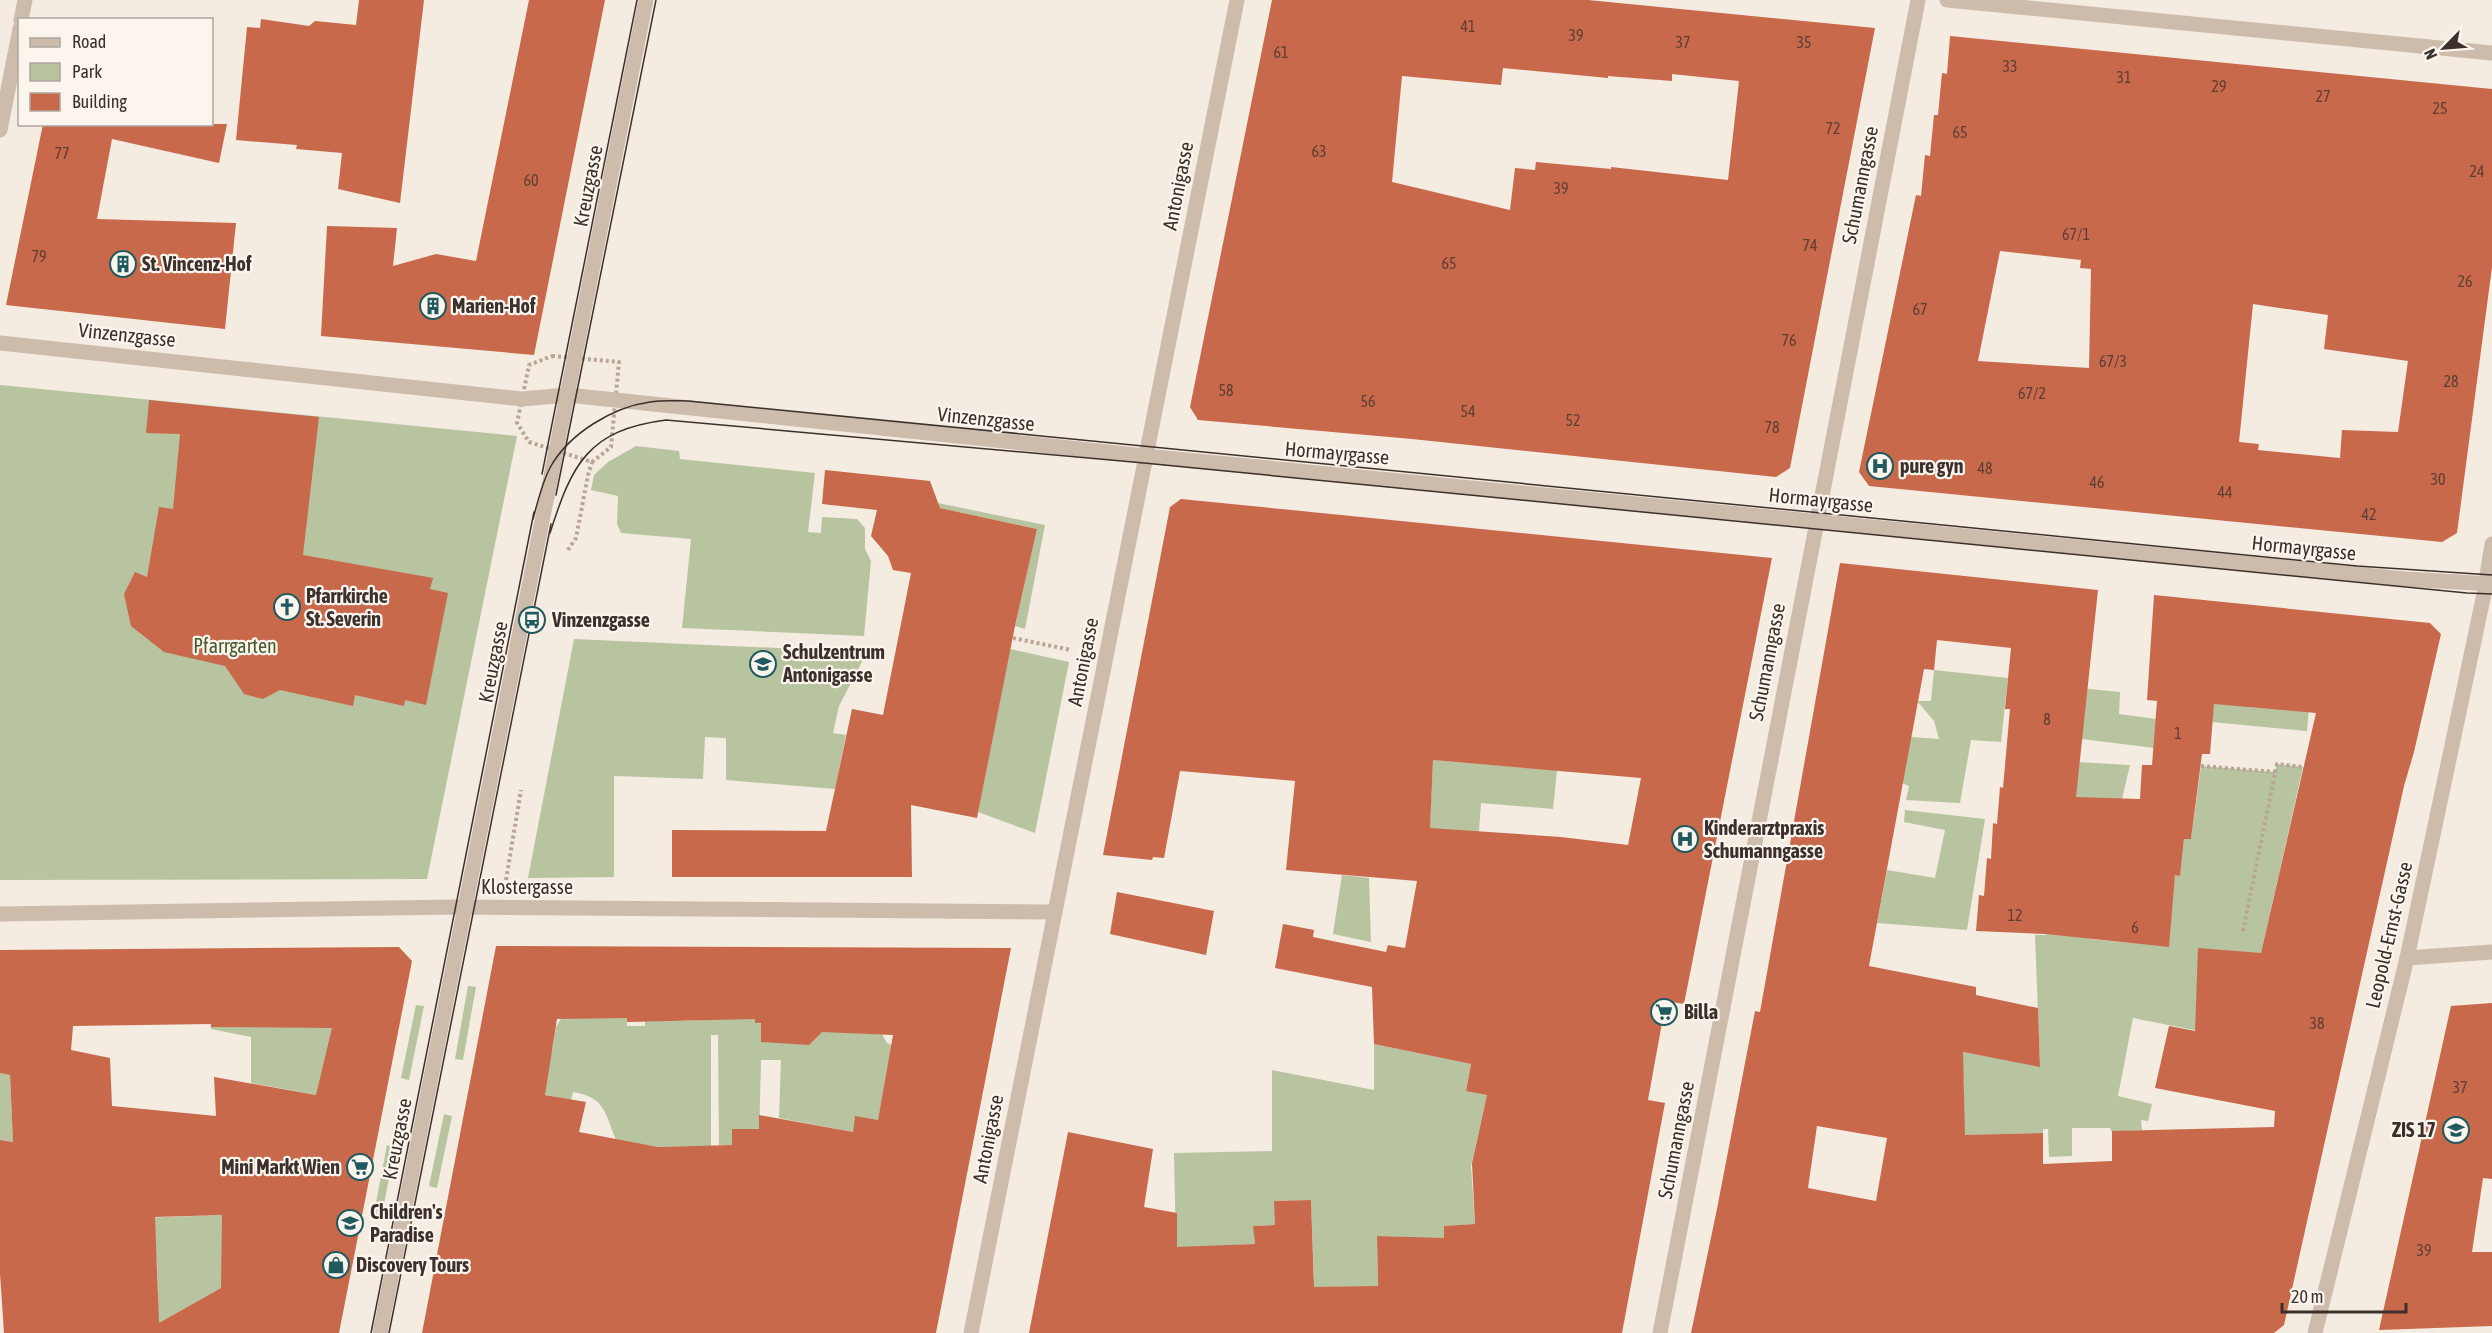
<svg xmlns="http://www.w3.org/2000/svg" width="2492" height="1333" viewBox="0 0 2492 1333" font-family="'Asap Condensed',sans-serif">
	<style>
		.green { fill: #b8c4a0; fill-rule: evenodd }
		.building { fill: #c8694b; fill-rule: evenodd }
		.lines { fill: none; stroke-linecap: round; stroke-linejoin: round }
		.path { stroke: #b9a596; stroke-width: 4; stroke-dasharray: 3 3; stroke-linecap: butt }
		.minor { stroke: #cdbbac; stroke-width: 15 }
		.tertiary { stroke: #cdbbac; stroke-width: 15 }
		.tram { stroke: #3b302b; stroke-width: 1.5 }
		.labels { text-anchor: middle; stroke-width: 4.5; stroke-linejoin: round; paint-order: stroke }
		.number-label { font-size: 16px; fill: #5e3e33 }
		.street-label { font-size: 20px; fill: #3b302b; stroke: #fbf5ee }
		.poi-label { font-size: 20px; font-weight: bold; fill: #3b302b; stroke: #fbf5ee; text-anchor: start }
		.park-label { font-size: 20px; fill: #4a5a2e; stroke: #fbf5ee }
	</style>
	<rect width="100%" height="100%" fill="#f4ebe1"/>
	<g class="green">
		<path d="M0,385L517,436L427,879L0,880Z"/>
		<path d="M636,446L679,451L680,459L815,473L808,532L821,533L822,517L857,519L865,528V549L871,561L864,636L682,628L691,539L621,533L617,524L618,496L591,490L594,475L608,462Z"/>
		<path d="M938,503L1045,525L1025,629L1015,626L1037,529L926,505Z"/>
		<path d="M574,639L867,652L839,706L833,733L846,735L835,789L726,780V738L705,737L703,779L614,776V877L528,878Z"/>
		<path d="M1010,649L1069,662L1035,833L978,812Z"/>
		<path d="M1934,670L2008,678L2001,742L1971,740L1960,803L1906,800L1909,786L1902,783L1911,737L1939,739L1934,721L1917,701H1931Z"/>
		<path d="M2217,679L2248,707L2271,709L2311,684L2307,731L2212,722Z"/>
		<path d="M2059,686L2120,692L2119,714L2156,719L2154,748L2082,739Z"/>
		<path d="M1433,760L1557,770L1553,809L1481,803L1479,831L1427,883Z"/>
		<path d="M2077,762L2130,765L2089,939L2165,946L2175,875H2180L2184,839H2191L2201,766L2275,772L2277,764L2303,767L2261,953L2274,1046L2133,1018L2118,1096L2152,1104L2148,1121L2141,1120L2142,1130L2112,1132L2110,1128H2072V1156L2049,1157L2048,1129H2043V1133L1943,1136L1964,1104V1081L1941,1048L2040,1066L2035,935H2046L2049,901Z"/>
		<path d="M1905,810L1985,819L1967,930L1877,923L1887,870L1935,878L1945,830L1904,822Z"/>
		<path d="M1342,875L1369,878L1371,942L1333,934Z"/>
		<path d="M468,986L476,987L463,1060L455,1059Z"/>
		<path d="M416,1005L424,1006L409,1080L401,1078Z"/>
		<path d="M562,1017L627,1018V1026H645V1018L687,1021L755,1017V1023L776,1024L817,1031L882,1034L887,1043L892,1045L878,1120L855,1117L853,1132L779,1118L781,1060H761L759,1144L758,1129H732V1145H719L718,1035H711V1146L658,1147L616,1140C605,1113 605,1097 573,1092L571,1100L533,1092L552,1052L556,1027Z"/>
		<path d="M210,1018L334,1022L317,1095L251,1083V1037L211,1029Z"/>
		<path d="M1374,1044L1471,1064L1466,1090L1487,1095L1471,1166L1475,1224L1445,1226L1444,1279L1407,1288L1405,1237L1377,1236L1378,1291L1317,1287L1177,1300L1174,1153L1272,1151V1070L1374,1090ZM1311,1200L1314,1279L1277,1280L1237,1269L1235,1245L1255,1244L1254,1226L1275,1225V1201Z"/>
		<path d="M0,1073L10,1075L13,1142L0,1140Z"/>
		<path d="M444,1114L452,1116L437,1188L429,1186Z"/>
		<path d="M387,1145L395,1147L381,1220L373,1218Z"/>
		<path d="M222,1215L223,1287L153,1327L158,1302L157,1260L139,1218Z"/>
	</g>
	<g class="building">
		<path d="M359,0H424L400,203L338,189L342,153L296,149L297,145L236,140L247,27L260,28L261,19L309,26L315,21L356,25Z"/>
		<path d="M529,0H605L534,355L321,336L327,226L397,228L393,266L436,254L476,261Z"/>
		<path d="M1272,0H1588L1875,28L1790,468L1776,477L1412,439L1198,420L1190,407ZM1503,68L1608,78V76L1672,81V74L1739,81L1728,180L1611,167V169L1536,162L1535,170L1515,168L1510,210L1392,182L1402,76L1501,85Z"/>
		<path d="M1950,36L2492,89V267L2457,533L2442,542L1869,486L1859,472L1916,195L1921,196L1925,155L1930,156L1934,115H1938L1942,73L1947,74ZM2000,251L2081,260L2080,268L2091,269L2089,368L1978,361ZM2253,304L2328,315L2324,349L2408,361L2398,432L2342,430L2340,458L2258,450L2259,444L2239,442Z"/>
		<path d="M43,124H227L219,163L112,139L97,219L236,223L225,329L6,305Z"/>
		<path d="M149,400L319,417L303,555L433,578L430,589L448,593L426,705L405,700L404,706L355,695L353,706L280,690L263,699L244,694L225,666L164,652L131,626L124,594L135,572L147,577L159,507L173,509L180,434L146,433Z"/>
		<path d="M825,470L930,481L940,508L1037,529L1015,626L977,818L911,805L912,877H672V830L826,831L852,709L883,715L911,573L893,570L888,556L871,536L877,510L822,504Z"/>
		<path d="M1181,499L1772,558L1684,1004L1666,1001L1648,1100L1665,1103L1622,1333H1029L1068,1132L1153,1149L1144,1207L1177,1213V1247L1255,1244L1253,1226L1275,1225L1274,1201L1311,1200L1314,1287L1378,1286L1377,1236L1444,1238V1226L1475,1224L1472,1163L1487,1095L1466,1091L1471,1064L1374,1044L1372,987L1275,968L1283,924L1314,930L1313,937L1386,952L1388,945L1405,948L1417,881L1286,870L1295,781L1180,771L1164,858L1153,857L1152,860L1103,855L1170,507ZM1433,760L1641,778L1628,845L1561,837L1430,828Z"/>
		<path d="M1840,563L2098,590L2076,797L2140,799L2142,765H2152L2157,701L2147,700L2154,595L2430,623L2441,634L2414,752L2404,786L2284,1325L2274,1333H1691L1717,1209L1755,1011L1760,1012ZM1937,640L2011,648L2005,709H2010L2003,788L2000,787L1997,824L1993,823L1991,859L1987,858L1984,896L1979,895L1976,931L2046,934L2169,947L2175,875L2180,876L2184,839H2191L2202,754H2210L2214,704L2316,713L2261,953L2198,948L2195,1031L2169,1026L2155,1088L2275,1111L2274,1127L2112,1131V1161L2043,1164V1133L1965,1135L1963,1052L2040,1067L2038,1008L1976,995V987L1869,966L1924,669L1934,670ZM1817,1126L1887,1138L1876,1201L1808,1188Z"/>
		<path d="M1117,892L1214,911L1206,955L1110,934Z"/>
		<path d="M496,946L1011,948L936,1333H422ZM627,1018V1022L755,1019V1023H761V1042L809,1045L822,1032L893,1035L878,1120L855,1116L853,1132L759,1115V1129H732V1145L658,1147L579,1132L586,1102L545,1095L557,1019Z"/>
		<path d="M399,947L412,961L339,1333H4L0,1273V1140L13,1142L10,1075L0,1073V950ZM211,1024V1027L332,1028L316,1095L214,1077L216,1116L112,1106L110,1058L71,1050L73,1026ZM222,1215L221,1288L159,1323L155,1217Z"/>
		<path d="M2492,1003V1179L2483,1178L2472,1252H2492V1326L2379,1330L2451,1006Z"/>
	</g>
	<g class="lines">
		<g class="path">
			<path d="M552,356L619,362L611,447L592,462L529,442L517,423L529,365Z"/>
			<path d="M568,550L576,538L588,475L592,462"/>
			<path d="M1013,638L1071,650"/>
			<path d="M2201,766L2275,772"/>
			<path d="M506,880L521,790"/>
			<path d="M2243,931L2277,764L2303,767"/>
		</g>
		<g class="minor">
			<path d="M1947,0L2492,53"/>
			<path d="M21,20L25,0"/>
			<path d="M0,130L20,29"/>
			<path d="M0,343L522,399L568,395L1145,456L2405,579L2492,584"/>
			<path d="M0,914L456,907L1054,912"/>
			<path d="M2407,958L2492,952"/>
			<path d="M971,1333L1237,0"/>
			<path d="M1660,1333L1918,0"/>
			<path d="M2315,1333L2407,958L2484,594L2492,544"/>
		</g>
		<path class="tertiary" d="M380,1333L646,0"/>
		<g class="tram">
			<path d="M542,474L637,0"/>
			<path d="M556,495L656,0"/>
			<path d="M533,519C538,501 542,482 551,466C570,433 613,407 650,402C663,400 675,401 688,401L2357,566L2492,575"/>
			<path d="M550,533C572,464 588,430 666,420L1144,463L2467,593L2492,594"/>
			<path d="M371,1333L534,512"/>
			<path d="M389,1333L551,524"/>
		</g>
	</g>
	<defs>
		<symbol id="building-ring" viewBox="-11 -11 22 22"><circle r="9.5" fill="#fbf5ee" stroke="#1f5a5e" stroke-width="1.5"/><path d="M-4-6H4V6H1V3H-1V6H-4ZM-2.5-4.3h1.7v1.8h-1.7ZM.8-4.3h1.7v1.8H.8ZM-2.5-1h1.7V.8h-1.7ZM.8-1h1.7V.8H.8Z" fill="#1f5a5e"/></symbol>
		<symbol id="hospital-ring" viewBox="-11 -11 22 22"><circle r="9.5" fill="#fbf5ee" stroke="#1f5a5e" stroke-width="1.5"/><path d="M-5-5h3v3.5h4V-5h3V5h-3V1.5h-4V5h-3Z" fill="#1f5a5e"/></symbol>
		<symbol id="church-ring" viewBox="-11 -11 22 22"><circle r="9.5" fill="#fbf5ee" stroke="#1f5a5e" stroke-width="1.5"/><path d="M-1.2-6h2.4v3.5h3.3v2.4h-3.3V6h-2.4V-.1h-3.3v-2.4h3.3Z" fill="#1f5a5e"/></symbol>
		<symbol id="bus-ring" viewBox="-11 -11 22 22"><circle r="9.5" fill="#fbf5ee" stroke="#1f5a5e" stroke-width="1.5"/><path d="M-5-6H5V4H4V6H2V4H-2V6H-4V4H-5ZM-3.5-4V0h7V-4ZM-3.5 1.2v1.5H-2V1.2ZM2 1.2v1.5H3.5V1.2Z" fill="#1f5a5e"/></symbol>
		<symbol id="school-ring" viewBox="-11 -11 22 22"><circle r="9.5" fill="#fbf5ee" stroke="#1f5a5e" stroke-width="1.5"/><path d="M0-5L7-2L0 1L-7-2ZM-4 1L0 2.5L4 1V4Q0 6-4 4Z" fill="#1f5a5e"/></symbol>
		<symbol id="supermarket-ring" viewBox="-11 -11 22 22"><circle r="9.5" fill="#fbf5ee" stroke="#1f5a5e" stroke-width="1.5"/><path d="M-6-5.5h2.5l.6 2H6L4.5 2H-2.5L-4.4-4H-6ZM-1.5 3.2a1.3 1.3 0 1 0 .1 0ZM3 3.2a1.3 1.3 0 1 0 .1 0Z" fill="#1f5a5e"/></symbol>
		<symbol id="shop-ring" viewBox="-11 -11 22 22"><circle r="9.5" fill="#fbf5ee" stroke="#1f5a5e" stroke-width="1.5"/><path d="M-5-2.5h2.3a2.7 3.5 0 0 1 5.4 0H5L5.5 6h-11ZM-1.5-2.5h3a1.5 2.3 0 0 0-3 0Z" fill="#1f5a5e"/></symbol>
	</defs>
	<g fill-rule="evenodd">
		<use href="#building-ring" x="108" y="249" width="30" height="30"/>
		<use href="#building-ring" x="418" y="291" width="30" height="30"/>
		<use href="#hospital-ring" x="1865" y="451" width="30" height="30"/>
		<use href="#church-ring" x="272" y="592" width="30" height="30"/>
		<use href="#bus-ring" x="517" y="605" width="30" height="30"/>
		<use href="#school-ring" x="748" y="649" width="30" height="30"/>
		<use href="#hospital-ring" x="1670" y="824" width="30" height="30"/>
		<use href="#supermarket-ring" x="1649" y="997" width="30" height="30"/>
		<use href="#school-ring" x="2441" y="1115" width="30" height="30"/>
		<use href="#supermarket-ring" x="345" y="1152" width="30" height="30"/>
		<use href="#school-ring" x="335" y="1208" width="30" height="30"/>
		<use href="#shop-ring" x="321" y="1250" width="30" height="30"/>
	</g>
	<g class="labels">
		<g class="number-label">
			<text x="1468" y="32">41</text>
			<text x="1576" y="41">39</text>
			<text x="1683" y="48">37</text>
			<text x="1804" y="48">35</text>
			<text x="1281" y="58">61</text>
			<text x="2010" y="72">33</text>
			<text x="2124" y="83">31</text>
			<text x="2219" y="92">29</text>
			<text x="2323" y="102">27</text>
			<text x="2440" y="114">25</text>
			<text x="1833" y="134">72</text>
			<text x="1960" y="138">65</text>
			<text x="1319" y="157">63</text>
			<text x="62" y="159">77</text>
			<text x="2477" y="177">24</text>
			<text x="531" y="186">60</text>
			<text x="1561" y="194">39</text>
			<text x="2076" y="240">67/1</text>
			<text x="1810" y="251">74</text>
			<text x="39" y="262">79</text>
			<text x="1449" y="269">65</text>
			<text x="2465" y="287">26</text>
			<text x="1920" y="315">67</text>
			<text x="1789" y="346">76</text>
			<text x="2113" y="367">67/3</text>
			<text x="2451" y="387">28</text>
			<text x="1226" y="396">58</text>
			<text x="2032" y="399">67/2</text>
			<text x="1368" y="407">56</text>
			<text x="1468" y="417">54</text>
			<text x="1573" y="426">52</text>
			<text x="1772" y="433">78</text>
			<text x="1985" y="474">48</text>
			<text x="2438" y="485">30</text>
			<text x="2097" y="488">46</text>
			<text x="2225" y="498">44</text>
			<text x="2369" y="520">42</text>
			<text x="2047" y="725">8</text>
			<text x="2178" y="739">1</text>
			<text x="2015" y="921">12</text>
			<text x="2135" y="933">6</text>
			<text x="2317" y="1029">38</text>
			<text x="2460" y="1093">37</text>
			<text x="2424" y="1256">39</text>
		</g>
		<g class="street-label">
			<text transform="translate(1860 185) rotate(-79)" y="7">Schumanngasse</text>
			<text transform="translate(588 186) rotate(-79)" y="7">Kreuzgasse</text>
			<text transform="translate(1178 186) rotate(-79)" y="7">Antonigasse</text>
			<text transform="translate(127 335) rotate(6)" y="7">Vinzenzgasse</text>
			<text transform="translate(986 419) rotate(6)" y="7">Vinzenzgasse</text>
			<text transform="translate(1337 453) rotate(5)" y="7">Hormayrgasse</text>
			<text transform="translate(1821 500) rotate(6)" y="7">Hormayrgasse</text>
			<text transform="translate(2304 548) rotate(6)" y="7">Hormayrgasse</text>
			<text transform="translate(493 662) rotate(-79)" y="7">Kreuzgasse</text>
			<text transform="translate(1083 662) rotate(-79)" y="7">Antonigasse</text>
			<text transform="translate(1767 662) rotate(-79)" y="7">Schumanngasse</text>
			<text x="527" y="894">Klostergasse</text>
			<text transform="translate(2389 935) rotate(-77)" y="7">Leopold-Ernst-Gasse</text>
			<text transform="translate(397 1139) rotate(-79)" y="7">Kreuzgasse</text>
			<text transform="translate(988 1139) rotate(-79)" y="7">Antonigasse</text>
			<text transform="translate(1676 1140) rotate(-79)" y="7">Schumanngasse</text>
		</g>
		<g class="poi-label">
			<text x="142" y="271">St. Vincenz-Hof</text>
			<text x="452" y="313">Marien-Hof</text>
			<text x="1900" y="473">pure gyn</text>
			<text x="306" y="603">Pfarrkirche<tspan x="306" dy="23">St. Severin</tspan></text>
			<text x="552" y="627">Vinzenzgasse</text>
			<text x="783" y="659">Schulzentrum<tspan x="783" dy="23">Antonigasse</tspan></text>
			<text x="1704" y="835">Kinderarztpraxis<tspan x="1704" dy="23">Schumanngasse</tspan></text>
			<text x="1684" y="1019">Billa</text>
			<text x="2436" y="1137" text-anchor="end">ZIS 17</text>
			<text x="340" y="1174" text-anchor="end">Mini Markt Wien</text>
			<text x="370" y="1219">Children's<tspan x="370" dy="23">Paradise</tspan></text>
			<text x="356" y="1272">Discovery Tours</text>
		</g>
		<g class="park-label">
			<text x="235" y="653">Pfarrgarten</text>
		</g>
	</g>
	<rect x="18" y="18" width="195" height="108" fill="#fbf5ee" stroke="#aea6a0" stroke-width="1.5"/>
	<rect x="30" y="38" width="30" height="9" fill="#cdbbac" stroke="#aea6a0" stroke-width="1.5"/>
	<text x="72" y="48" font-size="18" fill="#3b302b">Road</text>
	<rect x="30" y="63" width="30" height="18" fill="#b8c4a0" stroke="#aea6a0" stroke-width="1.5"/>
	<text x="72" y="78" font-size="18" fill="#3b302b">Park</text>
	<rect x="30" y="93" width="30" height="18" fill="#c8694b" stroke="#aea6a0" stroke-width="1.5"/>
	<text x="72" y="108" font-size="18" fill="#3b302b">Building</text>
	<g transform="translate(2444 48) rotate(245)" stroke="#fbf5ee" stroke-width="4.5" paint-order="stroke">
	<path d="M0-4.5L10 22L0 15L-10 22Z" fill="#3b302b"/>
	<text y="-9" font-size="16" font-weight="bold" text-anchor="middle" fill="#3b302b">N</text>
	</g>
	<path d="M2282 1303v9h124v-9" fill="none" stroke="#3b302b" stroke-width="3"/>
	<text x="2291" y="1303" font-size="18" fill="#3b302b" stroke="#fbf5ee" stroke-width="4.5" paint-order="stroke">20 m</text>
</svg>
